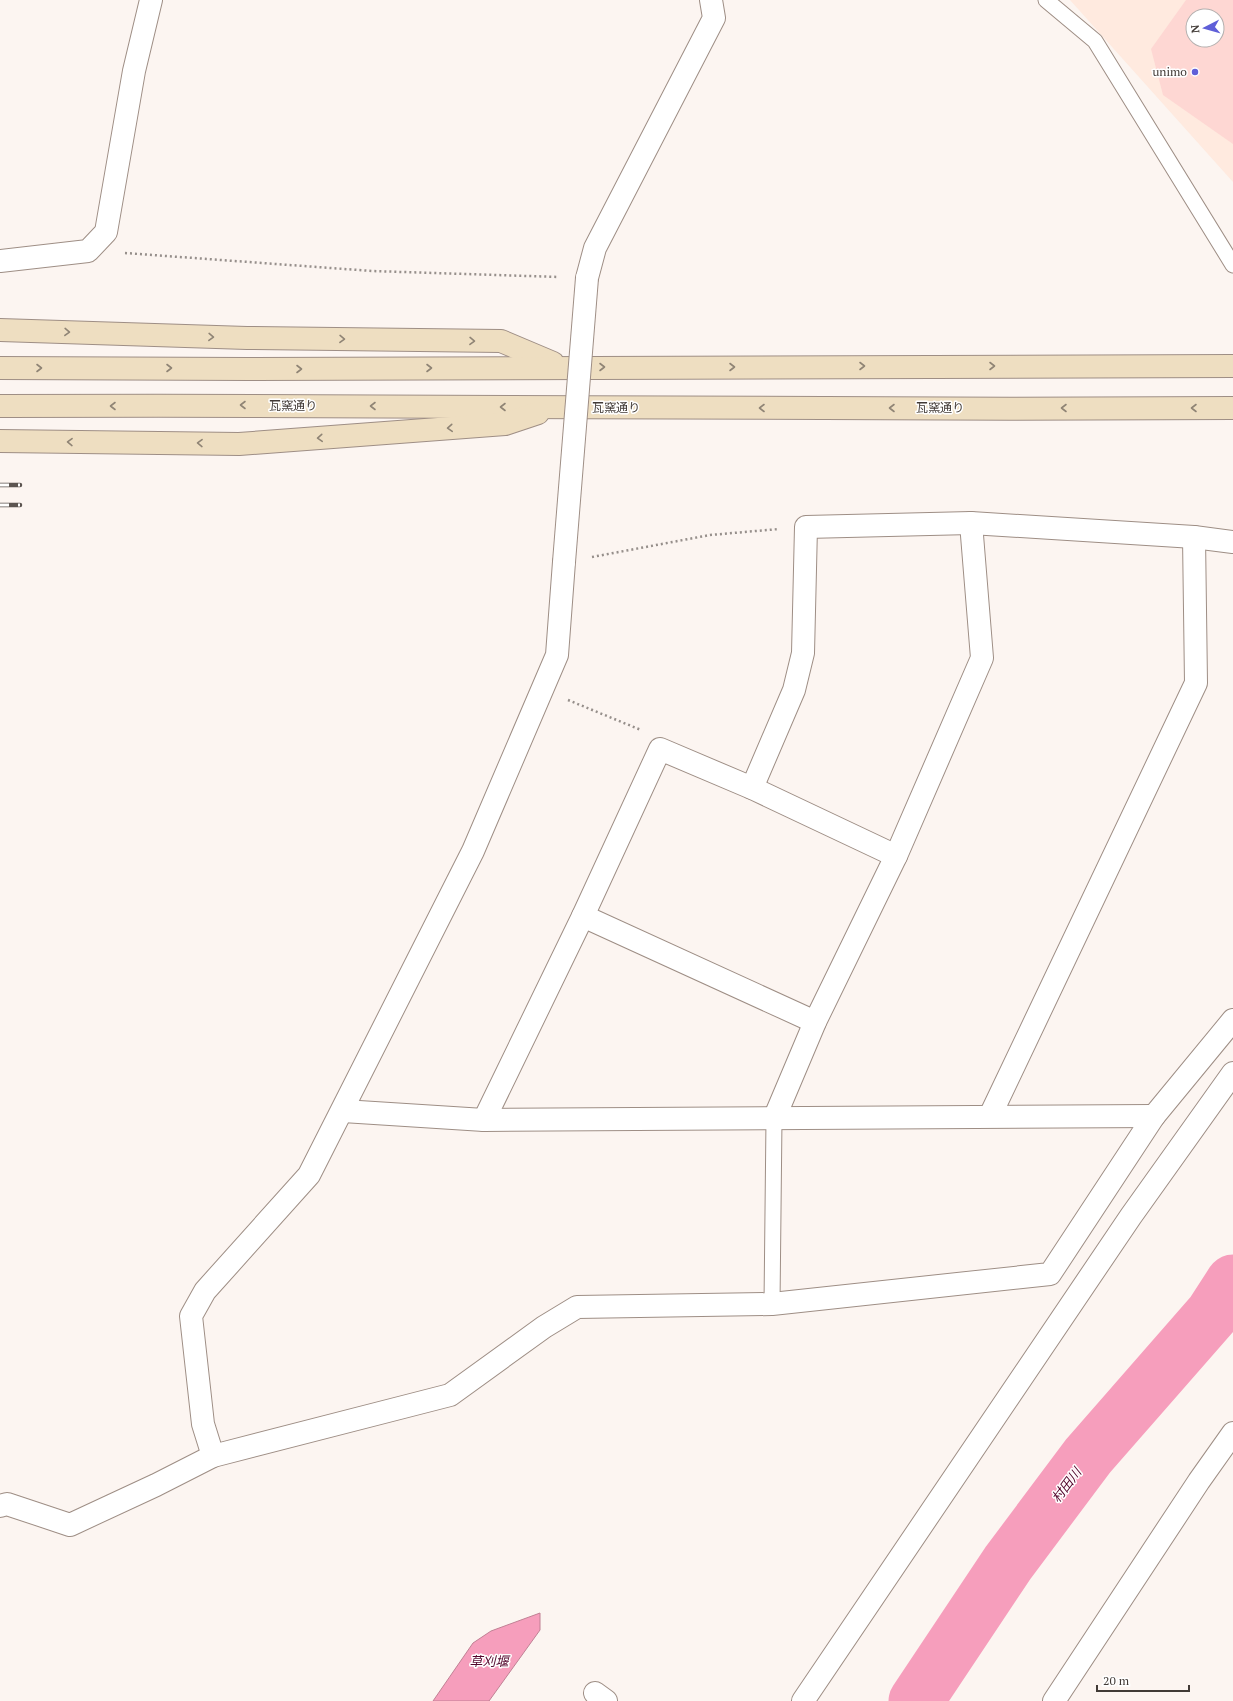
<svg xmlns="http://www.w3.org/2000/svg" width="1233" height="1701" viewBox="0 0 1233 1701" font-family="'PT Serif','Noto Sans JP',serif">
	<style>
		.built { fill: #ffeadf; fill-rule: evenodd }
		.water { fill: #f69ebc; stroke: #c08094 }
		.lines { fill: none; stroke-linecap: round; stroke-linejoin: round }
		.river { stroke: #f69ebc; stroke-width: 55 }
		.building { fill: #fed7d3; fill-rule: evenodd }
		.lane-casing { stroke: #9e8e85; stroke-width: 17 }
		.street-casing { stroke: #9e8e85; stroke-width: 24 }
		.secondary-casing { stroke: #9e8e85; stroke-width: 24 }
		.path { stroke: #968f8b; stroke-width: 2.5; stroke-dasharray: 2 3; stroke-linecap: butt }
		.lane { stroke: #fff; stroke-width: 15 }
		.street { stroke: #fff; stroke-width: 22 }
		.secondary { stroke: #eedec1; stroke-width: 22 }
		.rail-casing { stroke: #5c5551; stroke-width: 4.5 }
		.rail { stroke: #fff; stroke-width: 3; stroke-dasharray: 9; stroke-linecap: butt }
		.street-bridge-casing { stroke: #9e8e85; stroke-width: 24; stroke-linecap: butt }
		.street-bridge { stroke: #fff; stroke-width: 22 }
		.oneway { stroke: #8f8475 }
		.poi-dot { fill: #5f5fd8; stroke: #fff; stroke-width: 1.5 }
		.labels { text-anchor: middle; stroke-width: 3; stroke-linejoin: round; paint-order: stroke }
		.poi-label { font-size: 12px; fill: #413a36; stroke: #fff; text-anchor: end }
		.street-label { font-size: 12px; fill: #413a36; stroke: #fff }
		.water-label { font-size: 13px; font-style: italic; fill: #53062c; stroke: #fff }
	</style>
	<rect width="100%" height="100%" fill="#fcf5f1"/>
	<path class="built" d="M1070,0H1233V182ZM1193,16H1217V40H1193Z"/>
	<path class="water" d="M540,1613V1630L489,1701H433L473,1643L491,1631Z"/>
	<g class="lines">
		<path class="river" d="M916,1701L1008,1563L1088,1456L1213,1313L1233,1282"/>
	</g>
	<path class="building" d="M1186,0H1233V144L1163,95L1151,49ZM1193,16H1217V40H1193Z"/>
	<g class="lines">
		<defs>
			<g id="lane">
				<path d="M1046,0L1095,41L1233,265"/>
				<path d="M772,1304L774,1119"/>
			</g>
			<g id="street">
				<path d="M0,261L88,251L106,232L134,71L151,0"/>
				<path d="M587,278L595,248L714,18L711,0"/>
				<path d="M752,788L794,690L803,653L806,527L971,523L1194,537L1233,542"/>
				<path d="M583,916L815,1022"/>
				<path d="M343,1111L484,1120L1154,1116"/>
				<path d="M990,1116L1196,683L1194,537"/>
				<path d="M774,1119L815,1022L896,856L982,658L971,523"/>
				<path d="M484,1120L583,916L660,749L752,788L896,856"/>
				<path d="M213,1456L203,1424L191,1316L205,1291L309,1175L473,851L557,655L564,562"/>
				<path d="M0,1506L7,1504L70,1525L156,1485L213,1456L450,1395L544,1327L577,1307L772,1304L1050,1274L1154,1116L1233,1020"/>
				<path d="M595,1693L606,1701"/>
				<path d="M803,1701L1131,1216L1233,1073"/>
				<path d="M1054,1701L1199,1481L1233,1433"/>
			</g>
			<g id="secondary">
				<path d="M0,330L247,338L501,341L553,363"/>
				<path d="M0,368L247,369L1233,366"/>
				<path d="M0,406C411,404 822,411 1233,408"/>
				<path d="M0,441L239,444L505,424L538,413"/>
			</g>
		</defs>
		<use href="#lane" class="lane-casing"/>
		<use href="#street" class="street-casing"/>
		<use href="#secondary" class="secondary-casing"/>
		<g class="path">
			<path d="M125,253L372,271L559,277"/>
			<path d="M592,557L710,535L779,529"/>
			<path d="M568,700L641,730"/>
		</g>
		<use href="#lane" class="lane"/>
		<use href="#street" class="street"/>
		<use href="#secondary" class="secondary"/>
		<defs>
			<g id="rail">
				<path d="M0,485H20"/>
				<path d="M0,505H20"/>
			</g>
		</defs>
		<use href="#rail" class="rail-casing"/>
		<use href="#rail" class="rail"/>
		<defs>
			<path id="street-bridge" d="M564,562L587,278"/>
		</defs>
		<use href="#street-bridge" class="street-bridge-casing"/>
		<use href="#street-bridge" class="street-bridge"/>
	</g>
	<defs><path id="oneway-chevron" d="M-2-3.5L2.5 0L-2 3.5" fill="none" stroke-width="1.6" stroke-linecap="round" stroke-linejoin="round"/></defs>
	<g class="oneway">
		<use href="#oneway-chevron" transform="translate(67 332) rotate(2)"/>
		<use href="#oneway-chevron" transform="translate(211 337) rotate(2)"/>
		<use href="#oneway-chevron" transform="translate(342 339) rotate(1)"/>
		<use href="#oneway-chevron" transform="translate(472 341) rotate(1)"/>
		<use href="#oneway-chevron" transform="translate(862 366)"/>
		<use href="#oneway-chevron" transform="translate(992 366)"/>
		<use href="#oneway-chevron" transform="translate(602 367)"/>
		<use href="#oneway-chevron" transform="translate(732 367)"/>
		<use href="#oneway-chevron" transform="translate(39 368)"/>
		<use href="#oneway-chevron" transform="translate(169 368)"/>
		<use href="#oneway-chevron" transform="translate(429 368)"/>
		<use href="#oneway-chevron" transform="translate(299 369)"/>
		<use href="#oneway-chevron" transform="translate(243 405) rotate(-180)"/>
		<use href="#oneway-chevron" transform="translate(113 406) rotate(180)"/>
		<use href="#oneway-chevron" transform="translate(373 406) rotate(-180)"/>
		<use href="#oneway-chevron" transform="translate(503 407) rotate(-180)"/>
		<use href="#oneway-chevron" transform="translate(762 408) rotate(-180)"/>
		<use href="#oneway-chevron" transform="translate(892 408) rotate(-180)"/>
		<use href="#oneway-chevron" transform="translate(1064 408) rotate(-180)"/>
		<use href="#oneway-chevron" transform="translate(1194 408) rotate(180)"/>
		<use href="#oneway-chevron" transform="translate(450 428) rotate(176)"/>
		<use href="#oneway-chevron" transform="translate(320 438) rotate(176)"/>
		<use href="#oneway-chevron" transform="translate(70 442) rotate(-179)"/>
		<use href="#oneway-chevron" transform="translate(200 443) rotate(-179)"/>
	</g>
	<circle class="poi-dot" cx="1195" cy="72" r="4"/>
	<g class="labels">
		<g class="poi-label">
			<text x="1187" y="76">unimo</text>
		</g>
		<g class="street-label">
			<text x="293" y="410">瓦窯通り</text>
			<text x="616" y="412">瓦窯通り</text>
			<text x="940" y="412">瓦窯通り</text>
		</g>
		<g class="water-label">
			<text transform="translate(1066 1485) rotate(-53)" y="5">村田川</text>
			<text x="489" y="1666">草刈堰</text>
		</g>
	</g>
	<g transform="translate(1205 28) rotate(264)"><circle r="19" fill="#ffffff" stroke="#b3b0af"/>
	<path d="M0-3L7 15L0 10L-7 15Z" fill="#5f5fd8"/>
	<text y="-6" font-size="11" font-weight="bold" text-anchor="middle" fill="#413a36">N</text>
	</g>
	<path d="M1097 1685v6h92v-6" fill="none" stroke="#413a36" stroke-width="2"/>
	<text x="1103" y="1685" font-size="12" fill="#413a36" stroke="#ffffff" stroke-width="3" paint-order="stroke">20 m</text>
</svg>
